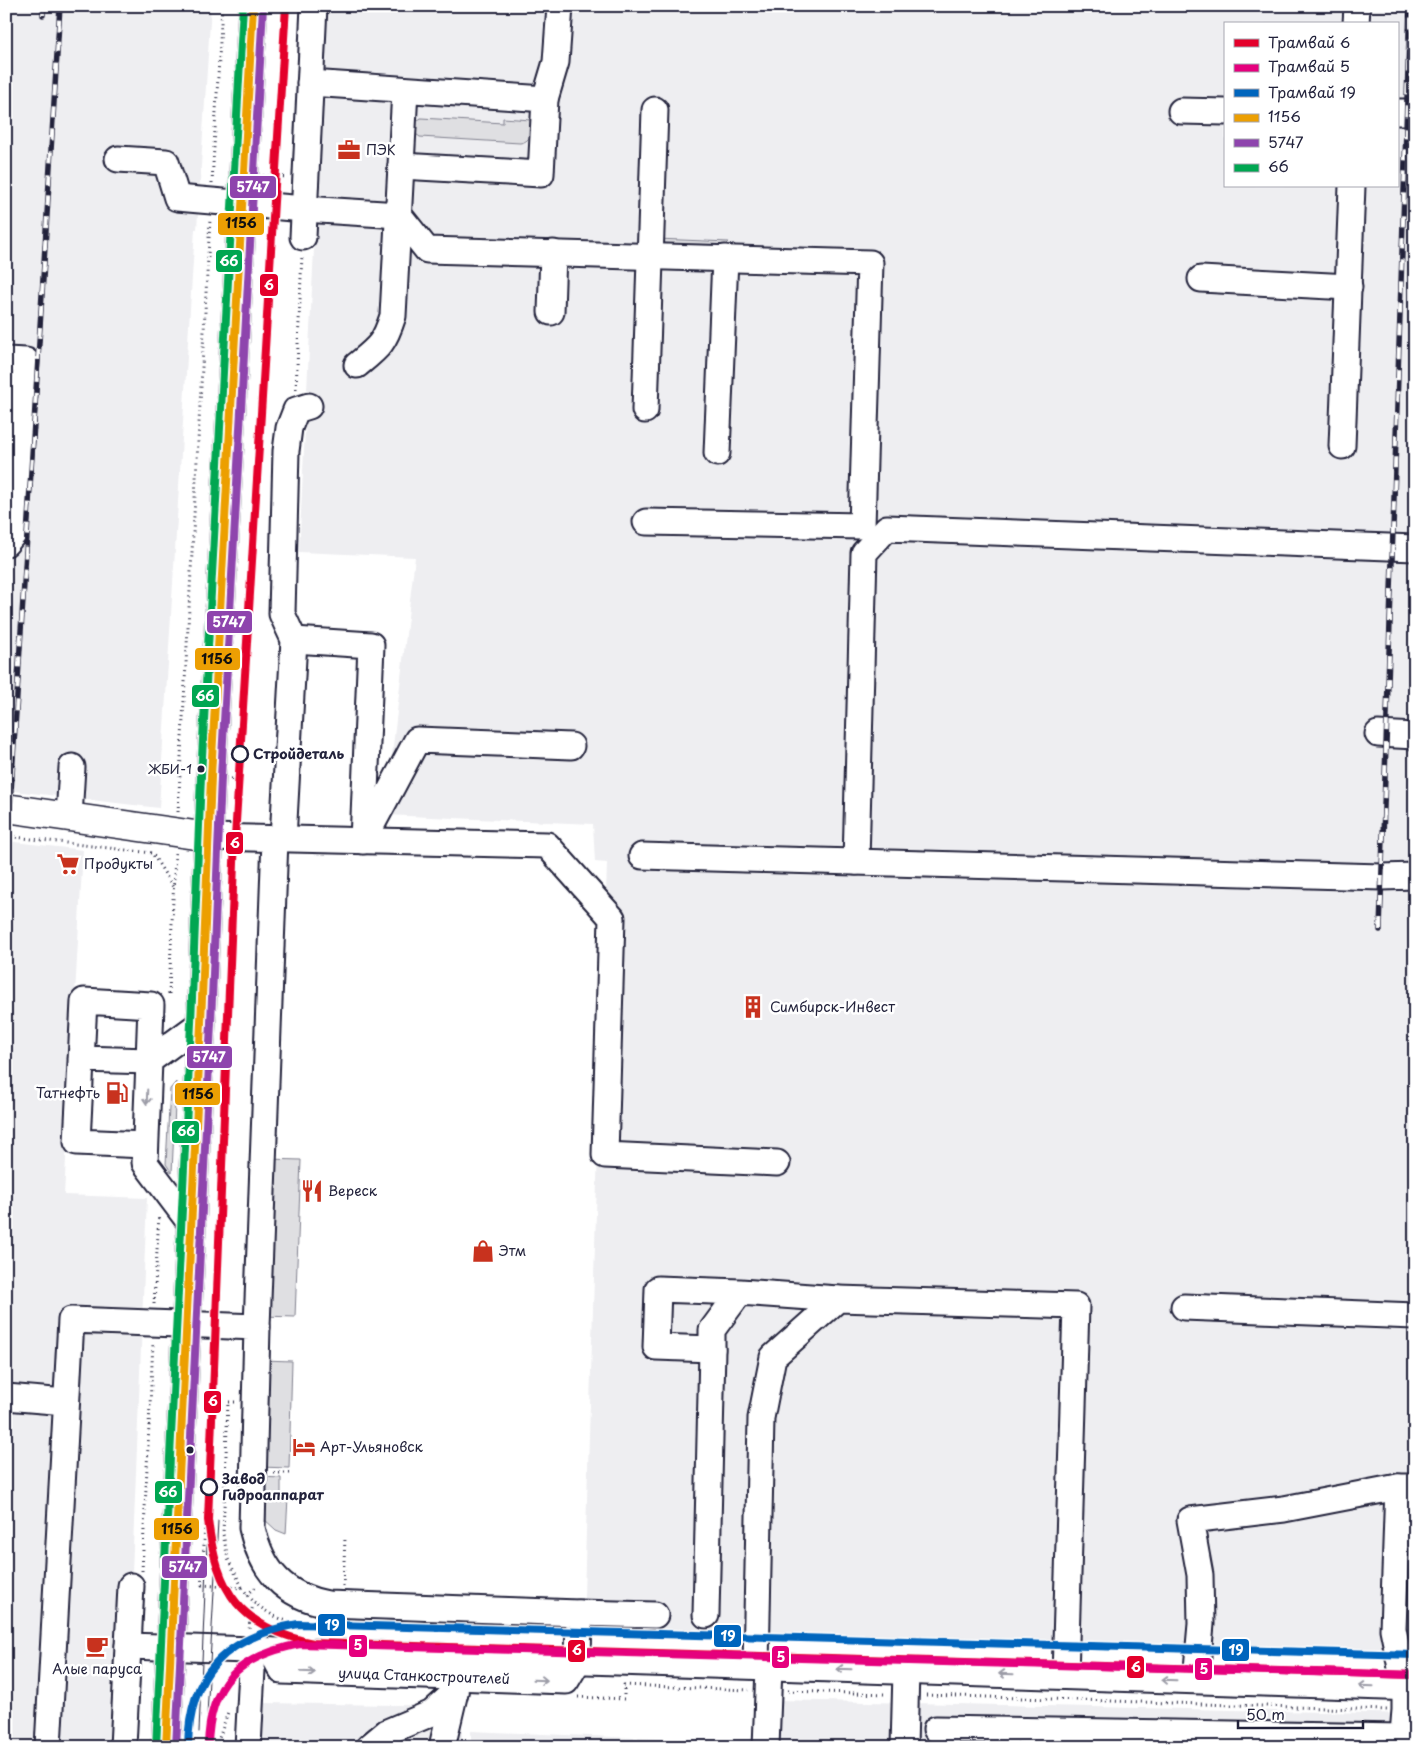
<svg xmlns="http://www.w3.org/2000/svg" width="1421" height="1753" viewBox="0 0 1421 1753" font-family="'Playpen Sans',sans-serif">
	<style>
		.built { fill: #eeeef1; fill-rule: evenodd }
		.green { fill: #dfdfe2; stroke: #80808e }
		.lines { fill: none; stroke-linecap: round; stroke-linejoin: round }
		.minor-casing { stroke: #22223b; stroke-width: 29 }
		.major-casing { stroke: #22223b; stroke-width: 31 }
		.path { stroke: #22223b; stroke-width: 3; stroke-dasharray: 1 4; stroke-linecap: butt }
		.minor { stroke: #fff; stroke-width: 25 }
		.major { stroke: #fff; stroke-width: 28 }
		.tram { stroke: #22223b; stroke-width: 1 }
		.rail-casing { stroke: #22223b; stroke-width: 5.5 }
		.rail { stroke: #fff; stroke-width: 4; stroke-dasharray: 11; stroke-linecap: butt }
		.bus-1-casing { stroke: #fff; stroke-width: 11 }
		.bus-2-casing { stroke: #fff; stroke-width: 11 }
		.bus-3-casing { stroke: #fff; stroke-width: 11 }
		.bus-1 { stroke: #ec9f03; stroke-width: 8 }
		.bus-2 { stroke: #8e44ad; stroke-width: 8 }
		.bus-3 { stroke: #00a651; stroke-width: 8 }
		.tram-1-casing { stroke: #fff; stroke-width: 11 }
		.tram-2-casing { stroke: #fff; stroke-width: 11 }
		.tram-3-casing { stroke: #fff; stroke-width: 11 }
		.tram-1 { stroke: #e4002b; stroke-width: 8 }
		.tram-2 { stroke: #e5007d; stroke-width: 8 }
		.tram-3 { stroke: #0065bd; stroke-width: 8 }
		.oneway { stroke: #9c9ca7 }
		.stop-dot { fill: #fff; stroke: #22223b; stroke-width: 2.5 }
		.bus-dot { fill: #22223b; stroke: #fff; stroke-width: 2 }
		.labels { text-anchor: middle; stroke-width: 5; stroke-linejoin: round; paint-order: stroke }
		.bus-label { font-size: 13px; fill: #22223b; stroke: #fff; text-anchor: end }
		.poi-label { font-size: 14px; fill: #22223b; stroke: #fff; text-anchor: start }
		.stop-label { font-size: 14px; font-weight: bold; fill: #22223b; stroke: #fff; text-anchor: start }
		.street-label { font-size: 14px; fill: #22223b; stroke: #fff }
		.line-badge { stroke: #fff; stroke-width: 2 }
		.badge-label { font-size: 14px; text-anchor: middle; font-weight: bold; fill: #fff }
		.pale-badge-label { font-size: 14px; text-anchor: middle; font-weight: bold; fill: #111 }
	</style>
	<rect width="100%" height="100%" fill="#fff"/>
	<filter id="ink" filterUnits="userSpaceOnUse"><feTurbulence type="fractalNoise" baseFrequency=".02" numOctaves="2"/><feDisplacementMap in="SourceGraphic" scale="10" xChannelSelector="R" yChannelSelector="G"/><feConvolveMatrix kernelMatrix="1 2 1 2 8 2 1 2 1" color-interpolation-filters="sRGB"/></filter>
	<g filter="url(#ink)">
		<g class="built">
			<path d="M6,6H211L197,229H195L159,808L6,790Z"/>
			<path d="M326,6H1415V1630L1383,1629L1382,1649L583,1627L607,863L595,862L593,824L385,815L415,557L299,552ZM1225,24H1397V186H1225Z"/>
			<path d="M6,841L83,850L64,1195L147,1198L125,1747H6Z"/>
			<path d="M776,1700L1415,1714V1747H775Z"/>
			<path d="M261,1703L462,1706V1747H259Z"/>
			<path d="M471,1731L754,1743L753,1747H471Z"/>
		</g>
		<g class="green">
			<path d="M421,118L503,123V118L531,120C531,130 533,141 520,143L420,137L413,132L414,123Z"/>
			<path d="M657,239L729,242L724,247L665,246Z"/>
			<path d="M176,1082L172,1173L166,1164L170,1089Z"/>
			<path d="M269,1159L301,1160L295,1317L263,1316Z"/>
			<path d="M263,1360L292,1361L289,1468L260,1467Z"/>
			<path d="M260,1477L281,1478V1498H288L286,1534L276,1530L263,1518Z"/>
		</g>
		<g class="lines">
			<defs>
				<g id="minor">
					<path d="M1356,24L1357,6"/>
					<path d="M310,83L545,99L541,174L401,166"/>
					<path d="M545,99L556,62L560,6"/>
					<path d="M1181,111L1225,112"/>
					<path d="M1397,112H1415"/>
					<path d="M118,159L166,162L177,198L304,209L399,215L427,250L870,263L862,526L646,522"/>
					<path d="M303,237L314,6"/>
					<path d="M1201,279L1349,287"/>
					<path d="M551,312L553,253"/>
					<path d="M6,360L26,361L15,532L6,543"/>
					<path d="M357,365C379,347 384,344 393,316L405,90"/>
					<path d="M645,410L655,110"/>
					<path d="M1342,446L1352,186"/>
					<path d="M717,453L725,258"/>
					<path d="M294,640L371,645L363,841"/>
					<path d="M1378,734L1415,736"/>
					<path d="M69,817L72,767"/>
					<path d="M367,834L417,740L571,746"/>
					<path d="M209,837L547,845L612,918L605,1155L777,1163"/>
					<path d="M283,839L294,640L282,614L286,451L289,428L296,410L309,406"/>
					<path d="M642,856L1382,877L1415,876"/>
					<path d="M856,862L864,553L887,528L1415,548"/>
					<path d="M81,1059L149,1061L151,1005L84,1001L77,1142L145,1145"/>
					<path d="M191,1224L145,1163L149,1061L201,1023"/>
					<path d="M740,1292L712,1330V1349L656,1347L658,1289L740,1292L838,1299"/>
					<path d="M1184,1307L1415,1316"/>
					<path d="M257,1327L275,839"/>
					<path d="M6,1397L66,1402"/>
					<path d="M1398,1487L1393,1629L1405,1687V1710L1402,1747"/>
					<path d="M579,1613L655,1615"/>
					<path d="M706,1615L712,1349"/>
					<path d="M128,1646L1415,1688"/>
					<path d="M756,1666L761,1418L773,1357L838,1299L1076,1306L1065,1676"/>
					<path d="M1196,1680L1201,1624L1200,1575L1190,1520L1284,1509L1398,1487H1415"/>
					<path d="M936,1729L1402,1737"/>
					<path d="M48,1747L71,1320L257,1327L252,1528C262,1571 284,1596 328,1604L579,1613L578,1661L566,1681L282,1671L271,1651"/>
					<path d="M123,1747L131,1586"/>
					<path d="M248,1747L253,1650"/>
					<path d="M369,1747L387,1732L432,1713L455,1692L456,1677"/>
					<path d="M442,1747L455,1692"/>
					<path d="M766,1747L769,1667"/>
					<path d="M904,1747L906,1671"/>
				</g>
				<g id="major">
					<path d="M6,808L209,837"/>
					<path d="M166,1747L201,1023L211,777L253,6"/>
				</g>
			</defs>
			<use href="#minor" class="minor-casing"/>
			<use href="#major" class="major-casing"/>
			<g class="path">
				<path d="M263,176L287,177"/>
				<path d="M212,183L222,6"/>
				<path d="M296,389L302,255"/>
				<path d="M231,779H236L239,730"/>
				<path d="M178,812L210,219"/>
				<path d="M6,836L152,853L173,887"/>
				<path d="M169,994L175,853"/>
				<path d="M154,1304L159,1215"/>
				<path d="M235,1402H228L223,1534L228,1559L242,1587"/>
				<path d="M208,1460L202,1585L242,1588L254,1602L250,1616L249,1631"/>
				<path d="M274,1473H290"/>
				<path d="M142,1571L153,1343"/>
				<path d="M343,1586L345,1538"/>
				<path d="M247,1595L258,1585"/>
				<path d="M254,1602C273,1618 291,1626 317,1623"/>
				<path d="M655,1637L738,1639"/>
				<path d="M1218,1652L1379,1657"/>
				<path d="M788,1691L887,1694"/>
				<path d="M926,1695L1387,1710"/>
				<path d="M578,1697L624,1699V1685L749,1690"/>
				<path d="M216,1747L228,1712"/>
			</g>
			<use href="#minor" class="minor"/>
			<use href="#major" class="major"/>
			<g class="tram">
				<path d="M199,1732L208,1520"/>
				<path d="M206,1733L218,1521"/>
			</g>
			<defs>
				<g id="rail">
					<path d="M43,15V6"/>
					<path d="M6,909L10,808L60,6"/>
					<path d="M1380,930L1410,6"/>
				</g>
			</defs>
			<use href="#rail" class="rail-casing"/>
			<use href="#rail" class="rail"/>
			<defs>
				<path id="bus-1" d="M166,1747L201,1023L211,777L253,6"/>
				<path id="bus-2" d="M176,1747L211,1023L221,777L263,7"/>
				<path id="bus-3" d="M156,1747L191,1023L201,776L243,6"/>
			</defs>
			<use href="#bus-1" class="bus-1-casing"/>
			<use href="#bus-2" class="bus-2-casing"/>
			<use href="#bus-3" class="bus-3-casing"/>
			<use href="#bus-1" class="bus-1"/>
			<use href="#bus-2" class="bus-2"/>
			<use href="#bus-3" class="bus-3"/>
			<defs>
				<path id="tram-1" d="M286,6L235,838L208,1520C217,1593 240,1627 313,1643L1415,1675"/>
				<path id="tram-2" d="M208,1747C209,1682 239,1656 300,1644L1415,1675"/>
				<path id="tram-3" d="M188,1747C189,1672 226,1637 298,1624L1415,1655"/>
			</defs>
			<use href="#tram-1" class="tram-1-casing"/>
			<use href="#tram-2" class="tram-2-casing"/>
			<use href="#tram-3" class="tram-3-casing"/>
			<use href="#tram-1" class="tram-1"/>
			<use href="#tram-2" class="tram-2"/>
			<use href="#tram-3" class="tram-3"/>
		</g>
		<defs><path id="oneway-shaft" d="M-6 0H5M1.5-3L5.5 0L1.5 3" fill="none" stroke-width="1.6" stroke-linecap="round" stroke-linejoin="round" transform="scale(1.25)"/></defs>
		<g class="oneway">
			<use href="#oneway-shaft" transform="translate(147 1097) rotate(92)"/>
			<use href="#oneway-shaft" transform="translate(844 1669) rotate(-178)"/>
			<use href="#oneway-shaft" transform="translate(308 1672) rotate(2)"/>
			<use href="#oneway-shaft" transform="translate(1006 1674) rotate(-178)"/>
			<use href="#oneway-shaft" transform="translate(540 1680) rotate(2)"/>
			<use href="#oneway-shaft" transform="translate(1169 1680) rotate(-178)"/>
			<use href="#oneway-shaft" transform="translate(1366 1686) rotate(-178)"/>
		</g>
	</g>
	<defs>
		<symbol id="office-bare" viewBox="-9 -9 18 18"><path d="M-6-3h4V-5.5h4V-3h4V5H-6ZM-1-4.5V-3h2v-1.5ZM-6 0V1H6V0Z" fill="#c8321e" stroke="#fff" stroke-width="2.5" paint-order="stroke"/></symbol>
		<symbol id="supermarket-bare" viewBox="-9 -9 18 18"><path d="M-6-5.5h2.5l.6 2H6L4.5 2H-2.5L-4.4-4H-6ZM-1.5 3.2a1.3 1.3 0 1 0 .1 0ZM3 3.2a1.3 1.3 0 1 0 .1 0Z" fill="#c8321e" stroke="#fff" stroke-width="2.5" paint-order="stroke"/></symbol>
		<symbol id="building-bare" viewBox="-9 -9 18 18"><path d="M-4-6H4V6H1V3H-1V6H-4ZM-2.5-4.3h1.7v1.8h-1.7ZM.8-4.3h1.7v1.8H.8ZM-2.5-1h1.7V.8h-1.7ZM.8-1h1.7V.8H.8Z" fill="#c8321e" stroke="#fff" stroke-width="2.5" paint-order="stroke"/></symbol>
		<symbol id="fuel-bare" viewBox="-9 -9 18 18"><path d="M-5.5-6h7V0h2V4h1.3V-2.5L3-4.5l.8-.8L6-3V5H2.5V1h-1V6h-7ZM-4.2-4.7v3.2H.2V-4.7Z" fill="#c8321e" stroke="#fff" stroke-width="2.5" paint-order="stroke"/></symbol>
		<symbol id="restaurant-bare" viewBox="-9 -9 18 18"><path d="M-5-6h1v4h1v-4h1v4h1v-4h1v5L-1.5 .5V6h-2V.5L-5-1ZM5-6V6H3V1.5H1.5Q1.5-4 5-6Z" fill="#c8321e" stroke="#fff" stroke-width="2.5" paint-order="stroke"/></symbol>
		<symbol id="shop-bare" viewBox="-9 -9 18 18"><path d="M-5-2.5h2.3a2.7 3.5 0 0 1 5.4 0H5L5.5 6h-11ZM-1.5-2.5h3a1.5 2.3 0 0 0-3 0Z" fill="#c8321e" stroke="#fff" stroke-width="2.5" paint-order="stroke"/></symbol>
		<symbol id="hotel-bare" viewBox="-9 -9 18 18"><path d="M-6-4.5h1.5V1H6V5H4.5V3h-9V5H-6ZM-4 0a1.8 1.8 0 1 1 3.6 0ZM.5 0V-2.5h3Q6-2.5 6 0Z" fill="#c8321e" stroke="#fff" stroke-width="2.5" paint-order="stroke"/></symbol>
		<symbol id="cafe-bare" viewBox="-9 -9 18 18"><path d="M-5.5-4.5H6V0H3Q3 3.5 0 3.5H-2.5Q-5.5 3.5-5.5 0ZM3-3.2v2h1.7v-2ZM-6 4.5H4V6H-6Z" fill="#c8321e" stroke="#fff" stroke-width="2.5" paint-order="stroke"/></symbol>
	</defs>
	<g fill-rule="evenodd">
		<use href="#office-bare" x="333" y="134" width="32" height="32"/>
		<use href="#supermarket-bare" x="52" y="848" width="32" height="32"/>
		<use href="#building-bare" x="737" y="991" width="32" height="32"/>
		<use href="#fuel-bare" x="101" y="1077" width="32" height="32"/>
		<use href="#restaurant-bare" x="296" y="1175" width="32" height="32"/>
		<use href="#shop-bare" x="467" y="1235" width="32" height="32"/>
		<use href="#hotel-bare" x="288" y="1431" width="32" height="32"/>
		<use href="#cafe-bare" x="81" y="1630" width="32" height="32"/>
	</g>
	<g class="stop-dot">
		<circle cx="240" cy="754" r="8"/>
		<circle cx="209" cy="1487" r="8"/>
	</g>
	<g class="bus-dot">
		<circle cx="201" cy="769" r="4.5"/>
		<circle cx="190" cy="1450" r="4.5"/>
	</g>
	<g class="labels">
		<g class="bus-label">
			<text x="192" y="774">ЖБИ-1</text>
		</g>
		<g class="poi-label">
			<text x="366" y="155">ПЭК</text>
			<text x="84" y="869">Продукты</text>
			<text x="770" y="1012">Симбирск-Инвест</text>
			<text x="100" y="1098" text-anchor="end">Татнефть</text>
			<text x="328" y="1196">Вереск</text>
			<text x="499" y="1256">Этм</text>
			<text x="320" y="1452">Арт-Ульяновск</text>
			<text x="97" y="1674" text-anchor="middle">Алые паруса</text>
		</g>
		<g class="stop-label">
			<text x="253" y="759">Стройдеталь</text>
			<text x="222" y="1484">Завод<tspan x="222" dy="16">Гидроаппарат</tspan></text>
		</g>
		<g class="street-label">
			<text transform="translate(424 1676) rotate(2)" y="5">улица Станкостроителей</text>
		</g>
	</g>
	<g class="line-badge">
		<rect x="229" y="175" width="48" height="24" rx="5" fill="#8e44ad"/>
		<rect x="217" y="212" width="48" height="24" rx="5" fill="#ec9f03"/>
		<rect x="215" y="249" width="28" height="24" rx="5" fill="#00a651"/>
		<rect x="259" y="273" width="20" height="24" rx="5" fill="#e4002b"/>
		<rect x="206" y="610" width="47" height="24" rx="5" fill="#8e44ad"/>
		<rect x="194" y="647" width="47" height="24" rx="5" fill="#ec9f03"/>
		<rect x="191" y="684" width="29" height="24" rx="5" fill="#00a651"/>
		<rect x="225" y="831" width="19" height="24" rx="5" fill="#e4002b"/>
		<rect x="186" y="1045" width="47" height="24" rx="5" fill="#8e44ad"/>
		<rect x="174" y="1082" width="47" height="24" rx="5" fill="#ec9f03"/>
		<rect x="171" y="1120" width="29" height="24" rx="5" fill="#00a651"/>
		<rect x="203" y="1390" width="19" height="24" rx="5" fill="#e4002b"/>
		<rect x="154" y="1480" width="29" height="24" rx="5" fill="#00a651"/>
		<rect x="153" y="1517" width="47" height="24" rx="5" fill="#ec9f03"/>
		<rect x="161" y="1555" width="47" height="24" rx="5" fill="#8e44ad"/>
		<rect x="317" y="1613" width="29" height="24" rx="5" fill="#0065bd"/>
		<rect x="713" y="1624" width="29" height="24" rx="5" fill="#0065bd"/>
		<rect x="348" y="1634" width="20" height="24" rx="5" fill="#e5007d"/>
		<rect x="1221" y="1638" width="29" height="24" rx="5" fill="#0065bd"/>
		<rect x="567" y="1639" width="19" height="24" rx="5" fill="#e4002b"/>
		<rect x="771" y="1645" width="19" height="24" rx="5" fill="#e5007d"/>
		<rect x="1126" y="1655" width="19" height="24" rx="5" fill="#e4002b"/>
		<rect x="1194" y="1657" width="19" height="24" rx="5" fill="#e5007d"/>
	</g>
	<g class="badge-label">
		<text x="253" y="192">5747</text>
		<text x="229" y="266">66</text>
		<text x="269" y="290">6</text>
		<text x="229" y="627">5747</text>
		<text x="205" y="701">66</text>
		<text x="235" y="848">6</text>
		<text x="209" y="1062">5747</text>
		<text x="186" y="1136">66</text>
		<text x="213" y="1406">6</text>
		<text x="168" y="1497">66</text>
		<text x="185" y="1572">5747</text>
		<text x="332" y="1630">19</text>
		<text x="728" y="1641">19</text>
		<text x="358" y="1650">5</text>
		<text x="1236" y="1655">19</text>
		<text x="577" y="1655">6</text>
		<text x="781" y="1662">5</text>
		<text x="1136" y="1672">6</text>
		<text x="1204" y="1674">5</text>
	</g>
	<g class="pale-badge-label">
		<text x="241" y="228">1156</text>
		<text x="217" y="664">1156</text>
		<text x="198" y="1099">1156</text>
		<text x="177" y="1534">1156</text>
	</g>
	<rect width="1421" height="1753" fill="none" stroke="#fff" stroke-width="25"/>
	<rect x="12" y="12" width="1396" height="1728" fill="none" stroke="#22223b" stroke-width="2" filter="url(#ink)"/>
	<rect x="1224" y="22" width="175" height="165" fill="#ffffff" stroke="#a7a7b1"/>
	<rect x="1234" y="39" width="25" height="8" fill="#e4002b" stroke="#a7a7b1"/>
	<text x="1268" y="48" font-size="15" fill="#22223b">Трамвай 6</text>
	<rect x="1234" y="64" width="25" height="8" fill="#e5007d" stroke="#a7a7b1"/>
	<text x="1268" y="72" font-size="15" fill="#22223b">Трамвай 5</text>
	<rect x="1234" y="89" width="25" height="8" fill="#0065bd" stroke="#a7a7b1"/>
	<text x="1268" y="98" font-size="15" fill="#22223b">Трамвай 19</text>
	<rect x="1234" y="114" width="25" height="8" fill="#ec9f03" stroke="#a7a7b1"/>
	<text x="1268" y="122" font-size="15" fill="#22223b">1156</text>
	<rect x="1234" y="139" width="25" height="8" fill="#8e44ad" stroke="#a7a7b1"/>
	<text x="1268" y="148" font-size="15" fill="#22223b">5747</text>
	<rect x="1234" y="164" width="25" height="8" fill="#00a651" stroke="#a7a7b1"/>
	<text x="1268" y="172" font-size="15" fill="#22223b">66</text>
	<path d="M1238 1720v8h125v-8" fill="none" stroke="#22223b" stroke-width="2.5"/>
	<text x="1246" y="1720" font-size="15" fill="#22223b" stroke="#ffffff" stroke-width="4" paint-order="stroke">50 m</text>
</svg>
